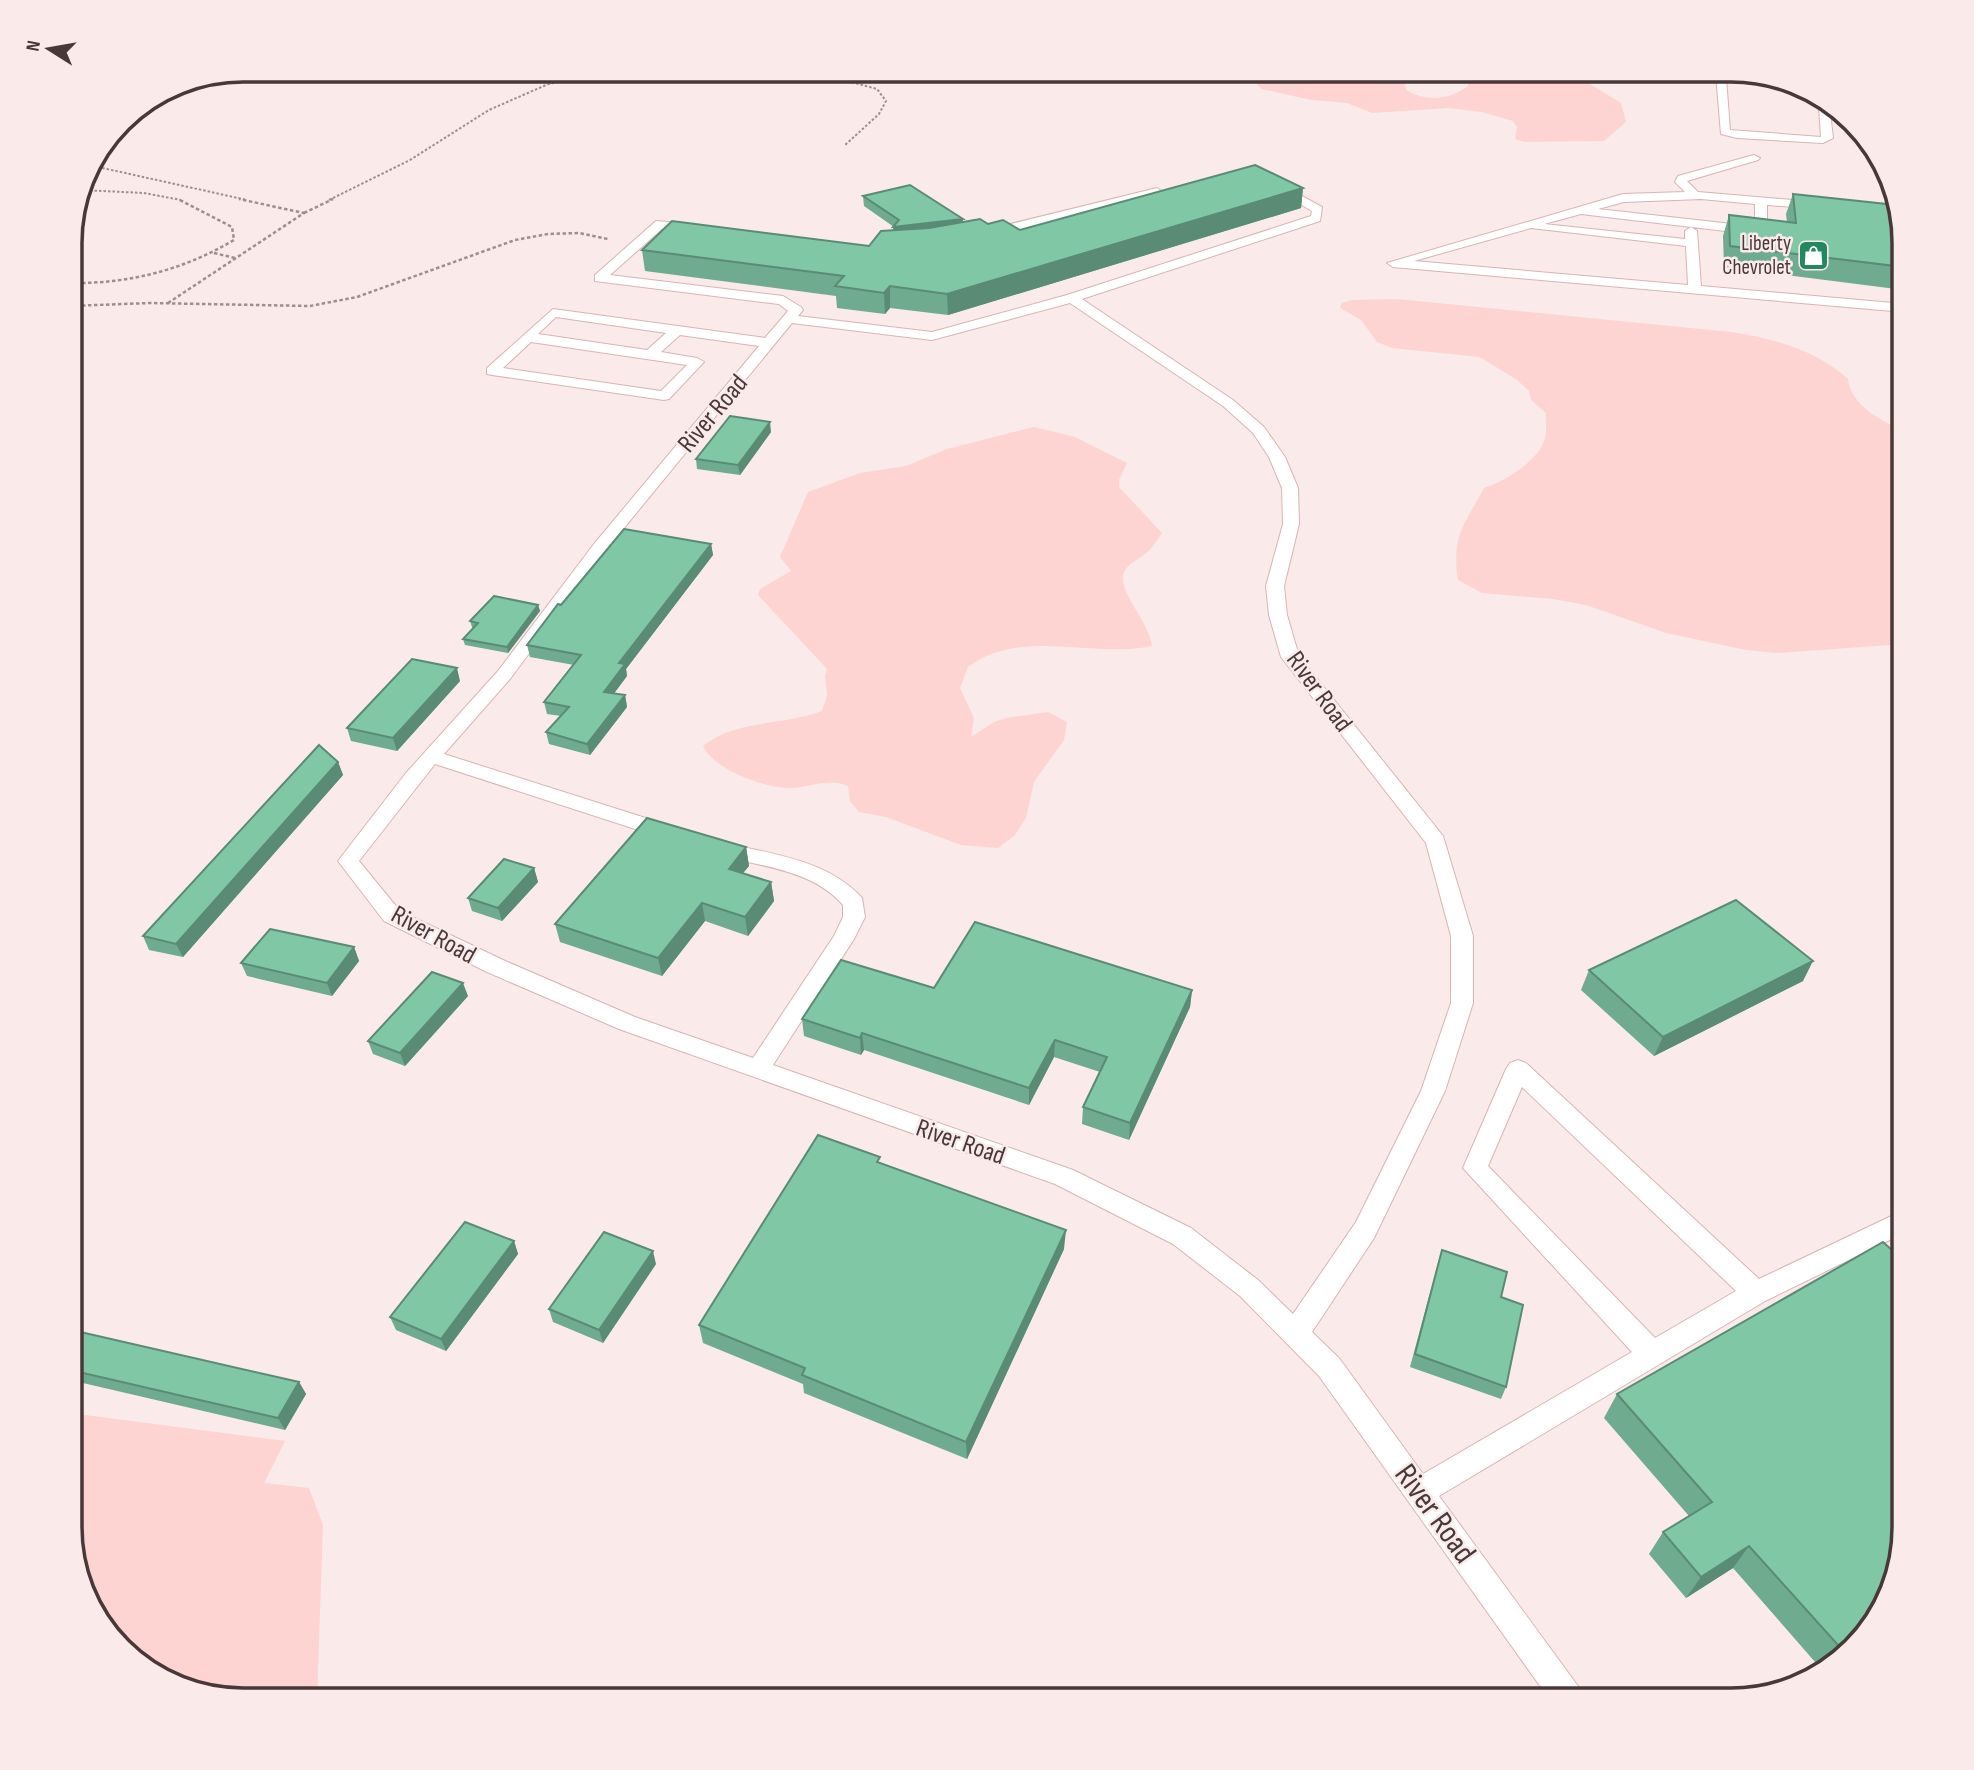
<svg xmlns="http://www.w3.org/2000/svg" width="1974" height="1770" viewBox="0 0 1974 1770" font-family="'Sofia Sans Condensed',sans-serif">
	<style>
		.green { fill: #fdd4d2 }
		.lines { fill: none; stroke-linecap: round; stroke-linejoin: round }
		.lane-casing { stroke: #d9b4b3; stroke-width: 2 }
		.path-far1 { stroke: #9e8e8d; stroke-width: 2; stroke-dasharray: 2.5 2; stroke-linecap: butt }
		.path { stroke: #9e8e8d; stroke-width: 2.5; stroke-dasharray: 3.5 2.5; stroke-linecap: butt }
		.lane { fill: #fff; fill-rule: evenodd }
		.wall { fill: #6eab8f }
		.shaded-wall { fill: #5a8b74 }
		.building { fill: #80c7a6; stroke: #5a8b74; stroke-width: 2 }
		.labels { text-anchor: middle; stroke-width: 5; stroke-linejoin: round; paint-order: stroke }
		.far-poi-label { font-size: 21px; fill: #483938; stroke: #faeae9; text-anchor: end }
		.street-label { font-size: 26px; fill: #483938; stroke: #faeae9 }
		.near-street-label { font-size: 32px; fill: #483938; stroke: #faeae9 }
		.rim { fill: none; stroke: #483938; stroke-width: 3.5 }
	</style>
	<rect width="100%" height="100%" fill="#faeae9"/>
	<g class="green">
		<path d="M1240,70H1404L1406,90C1426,102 1450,100 1468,86L1467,78L1450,70H1595L1588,80L1590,84L1621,103L1626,122L1604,141L1525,142L1515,139L1517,127L1513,121L1482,112L1448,108L1372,113L1347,103L1311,100L1262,89Z"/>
		<path d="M1397,299L1731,332C1772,338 1817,350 1848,379C1851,406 1882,421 1904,431V644L1777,653L1746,650L1666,633L1586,605L1553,599L1482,593L1458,580C1451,535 1465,524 1484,488C1504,482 1537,462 1544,441C1548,432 1545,422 1546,413L1531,400L1529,391L1517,380L1480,357L1392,348L1377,342L1361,320L1340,308L1342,303L1352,300Z"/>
		<path d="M1034,427L1075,437L1127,463L1119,480V487L1162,533C1157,540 1152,549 1145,554C1138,560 1128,563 1124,572C1116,590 1149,621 1152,646C1094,659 1021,627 968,667L960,688L974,718L971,737L994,722L1006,718L1048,712L1067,722L1064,740L1034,782L1026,818L1015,835L998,848L961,845L886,817L859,812L850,801L848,786C829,777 809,788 789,788C764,788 713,769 703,746C736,719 783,726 822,711L827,695L825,676L827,669L758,595L760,589L791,571L780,557L808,492L860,473L906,466L947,449Z"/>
		<path d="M70,1413L285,1441L264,1483L309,1488L323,1525L317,1700H242L176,1687L121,1650L83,1594L70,1538Z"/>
	</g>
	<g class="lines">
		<defs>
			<g id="lane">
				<path d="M1721,72L1767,77L1726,78L1730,130L1821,137L1819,108L1831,105L1840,111L1830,112L1833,138L1823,143L1737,138L1721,134L1716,75Z"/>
				<path d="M1754,155L1760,158L1758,160L1687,181L1698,192L1816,202L1820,203V209L1767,205V226L1751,234L1581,214L1544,224L1685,239V231L1691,227L1697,231L1701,286L1904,304V312L1393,267L1387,263L1623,194L1685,192L1675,182L1678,176ZM1701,199L1755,204V224L1750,226L1598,209L1624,202ZM1531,228L1686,246L1688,285L1414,261Z"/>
				<path d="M1272,184H1280L1322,207L1320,221L1082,299L1233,400L1264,427L1285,457L1298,488L1299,524L1284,586L1287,615L1299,656L1443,836L1473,936V1003L1445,1091L1374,1238L1312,1332L1339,1358L1423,1474L1632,1352L1463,1168L1506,1069L1510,1063L1518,1060L1526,1063L1759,1279L1904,1210V1233L1765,1301L1439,1496L1580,1689L1585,1700H1550L1319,1376L1240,1296L1173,1244L1055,1184L619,1029L487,972L384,921L338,861L406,773L498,671L594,544L759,346L680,335L661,352L697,358L704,362L669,399L664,400L492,375L487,374V368L553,309L765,338L788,311L779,304L595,281V275L656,221L695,224L701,228L695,232L663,228L610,275L783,296L801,307L803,310L798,316L932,332L1067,295L1311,216L1312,211L1272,188ZM1070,303L1223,406L1253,433L1269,457L1282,488L1283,524L1266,586L1269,615L1281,657L1426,843L1451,936V1003L1421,1091L1356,1222L1293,1314L1258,1280L1191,1228L1073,1170L773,1065L854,939L865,917L862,898C827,859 769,854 721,842L711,849L714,854C757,866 812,869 843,905V917L834,936L753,1058L635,1017L503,960L400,911L359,861L435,764L663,838H677L680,833L677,828L444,754L510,679L606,550L792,323L932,340ZM556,317L666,333L647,350L538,334ZM531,342L687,365L661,391L503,368ZM1522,1087L1736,1291L1655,1338L1488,1166Z"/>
				<path d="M1157,188L1163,192L1161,194L1040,227L988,235L982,231Z"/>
			</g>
		</defs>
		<use href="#lane" class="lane-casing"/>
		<g class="path-far1">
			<path d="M749,70L851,82L877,89L886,101L879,114L844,146"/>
			<path d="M89,165L247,200"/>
			<path d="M81,190L144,193L181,200"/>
			<path d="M329,200L410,160L489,110L546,85L598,70"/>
		</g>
		<g class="path">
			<path d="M304,213L333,199"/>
			<path d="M214,253L235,258"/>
			<path d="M70,283C129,284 183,270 234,240L232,227L178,199"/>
			<path d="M168,303L304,213L239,199"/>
			<path d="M70,306L150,303L310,306L357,297L515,240L548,234L579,233L608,239"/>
		</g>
		<use href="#lane" class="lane"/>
	</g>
	<g class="wall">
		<path d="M1303,188L1301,208L948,315L890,308L885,314L837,308L836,296L645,271L642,250L869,246L894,230V227L864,206L863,196L963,219V222L988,224L1020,230Z"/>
		<path d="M1793,194L1904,243V290L1724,267L1723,236L1729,215L1787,222L1786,214Z"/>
		<path d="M771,432L740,475L697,469L696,459Z"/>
		<path d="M711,544L713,555L626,669L627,676L614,693L625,695L627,707L590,755L549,744L546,732L561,716L547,714L544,702L574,665L530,657L527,645L561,605Z"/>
		<path d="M538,605L540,611L508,653L465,645L463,639L473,628L472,627L470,621Z"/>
		<path d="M460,681L397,751L351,741L347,728Z"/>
		<path d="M338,762L343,775L183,957L149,950L143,936Z"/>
		<path d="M1904,775V789L1900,783Z"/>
		<path d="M746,847L749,866L742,873L771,882L774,901L748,936L705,921L662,976L560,942L555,924Z"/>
		<path d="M534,868L538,882L502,921L472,911L468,898Z"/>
		<path d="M354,947L359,961L332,996L247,976L241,963Z"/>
		<path d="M1589,970L1803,981L1654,1056L1581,990Z"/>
		<path d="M934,988L1192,990L1190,1007L1129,1140L1082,1124L1083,1107L1100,1072L1054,1057L1029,1105L864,1050L861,1055L804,1036L802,1019Z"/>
		<path d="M468,996L405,1066L373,1054L368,1041Z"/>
		<path d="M880,1164L1064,1249L967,1459L804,1393L803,1384L703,1343L699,1325Z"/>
		<path d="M514,1241L518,1254L446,1351L396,1330L390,1317Z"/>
		<path d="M1442,1250L1501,1297L1506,1387L1501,1399L1410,1367L1438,1263Z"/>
		<path d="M656,1264L603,1343L553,1322L549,1309Z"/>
		<path d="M70,1339L299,1382L306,1394L285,1430L70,1380Z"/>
		<path d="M1617,1394L1854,1649L1822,1670L1733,1568L1686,1598L1649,1554L1663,1532L1689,1516L1604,1418Z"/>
	</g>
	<g class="shaded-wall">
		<path d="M1303,188L1301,208L948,315L947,294Z"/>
		<path d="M963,219V229L894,238L893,227Z"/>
		<path d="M890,286V308L885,314L884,293Z"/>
		<path d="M770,422L771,432L740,475L738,465Z"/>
		<path d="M711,544L713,555L626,669L627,676L607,703L604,692L619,663Z"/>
		<path d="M538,605L540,611L508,653L507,647Z"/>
		<path d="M457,668L460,681L397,751L393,738Z"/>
		<path d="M625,695L627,707L590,755L587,744Z"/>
		<path d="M338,762L343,775L183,957L176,944Z"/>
		<path d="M746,847L749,866L731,888L729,869Z"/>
		<path d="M534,868L538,882L502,921L498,908Z"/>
		<path d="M771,882L774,901L748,936L745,917Z"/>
		<path d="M702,903L705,921L662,976L658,958Z"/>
		<path d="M354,947L359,961L332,996L327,983Z"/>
		<path d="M1813,961L1803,981L1654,1056L1663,1037Z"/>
		<path d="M463,983L468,996L405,1066L400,1053Z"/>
		<path d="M1192,990L1190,1007L1129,1140L1130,1123Z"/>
		<path d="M862,1033L864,1050L861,1055L860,1038Z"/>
		<path d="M1055,1040L1054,1057L1029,1105V1088Z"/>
		<path d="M1066,1230L1064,1249L967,1459L966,1442Z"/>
		<path d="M514,1241L518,1254L446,1351L441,1339Z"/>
		<path d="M653,1251L656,1264L603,1343L599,1330Z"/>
		<path d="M299,1382L306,1394L285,1430L278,1418Z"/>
		<path d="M1749,1546L1733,1568L1686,1598L1701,1577Z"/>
	</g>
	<g class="building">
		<path d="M1255,165L1303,188L947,294L890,286L884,293L835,286L844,276L642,250L672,221L869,246L881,231L929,228L980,219L988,224L1003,220L1020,230Z"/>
		<path d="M910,185L963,219L893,227L899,220L863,196Z"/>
		<path d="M1793,194L1896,205L1904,243V267L1730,246L1729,215L1796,223Z"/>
		<path d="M730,416L770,422L738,465L696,459Z"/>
		<path d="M624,529L711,544L619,663L625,664L604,692L625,695L587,744L546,732L569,707L544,702L581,655L527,645L558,604L561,605Z"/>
		<path d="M494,596L538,605L507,647L463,639L478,623L470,621Z"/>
		<path d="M412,659L457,668L393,738L347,728Z"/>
		<path d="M319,745L338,762L176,944L143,936Z"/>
		<path d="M647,818L746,847L729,869L771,882L745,917L702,903L658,958L555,924Z"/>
		<path d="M504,859L534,868L498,908L468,898Z"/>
		<path d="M1736,900L1813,961L1663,1037L1589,970Z"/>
		<path d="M975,922L1192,990L1130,1123L1083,1107L1107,1057L1055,1040L1029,1088L862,1033L860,1038L802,1019L841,960L934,988Z"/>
		<path d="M270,929L354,947L327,983L241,963Z"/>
		<path d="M432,972L463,983L400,1053L368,1041Z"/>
		<path d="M818,1135L880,1157L877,1162L1066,1230L966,1442L802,1375L805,1368L699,1325Z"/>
		<path d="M465,1222L514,1241L441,1339L390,1317Z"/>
		<path d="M604,1232L653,1251L599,1330L549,1309Z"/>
		<path d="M1883,1242L1904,1261V1538L1891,1594L1854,1649L1846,1654L1749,1546L1701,1577L1663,1532L1712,1502L1617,1394Z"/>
		<path d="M1442,1250L1507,1272L1501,1297L1523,1305L1506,1387L1415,1354Z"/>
		<path d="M76,1331L299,1382L278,1418L70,1370V1339Z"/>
	</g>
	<defs>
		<symbol id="shop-square" viewBox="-11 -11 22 22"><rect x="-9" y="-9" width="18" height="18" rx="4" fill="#238761" stroke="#faeae9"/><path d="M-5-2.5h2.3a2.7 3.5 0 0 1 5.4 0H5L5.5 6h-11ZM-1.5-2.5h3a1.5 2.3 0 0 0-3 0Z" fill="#fff"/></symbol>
	</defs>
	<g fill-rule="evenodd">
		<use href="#shop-square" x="1796" y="238" width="35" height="35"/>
	</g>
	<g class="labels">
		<g class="far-poi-label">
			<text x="1791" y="250">Liberty<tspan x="1791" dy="24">Chevrolet</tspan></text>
		</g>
		<g class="street-label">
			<text transform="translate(712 413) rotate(-50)" y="9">River Road</text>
			<text transform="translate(1320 691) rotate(54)" y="9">River Road</text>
			<text transform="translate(434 934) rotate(29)" y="9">River Road</text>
			<text transform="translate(961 1141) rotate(19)" y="9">River Road</text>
		</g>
		<g class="near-street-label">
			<text transform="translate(1436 1513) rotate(54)" y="11">River Road</text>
		</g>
	</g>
	<path d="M0 0H1974V1770H0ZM243 82H1731A161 161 0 0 1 1892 243V1527A161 161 0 0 1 1731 1688H243A161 161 0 0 1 82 1527V243A161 161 0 0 1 243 82Z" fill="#faeae9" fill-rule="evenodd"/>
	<path class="rim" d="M243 82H1731A161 161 0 0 1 1892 243V1527A161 161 0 0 1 1731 1688H243A161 161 0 0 1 82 1527V243A161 161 0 0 1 243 82Z"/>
	<g transform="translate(49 49) rotate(281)" stroke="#faeae9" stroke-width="5" paint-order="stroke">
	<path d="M0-5L12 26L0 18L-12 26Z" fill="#483938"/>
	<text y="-10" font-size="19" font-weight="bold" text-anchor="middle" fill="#483938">N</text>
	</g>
</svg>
